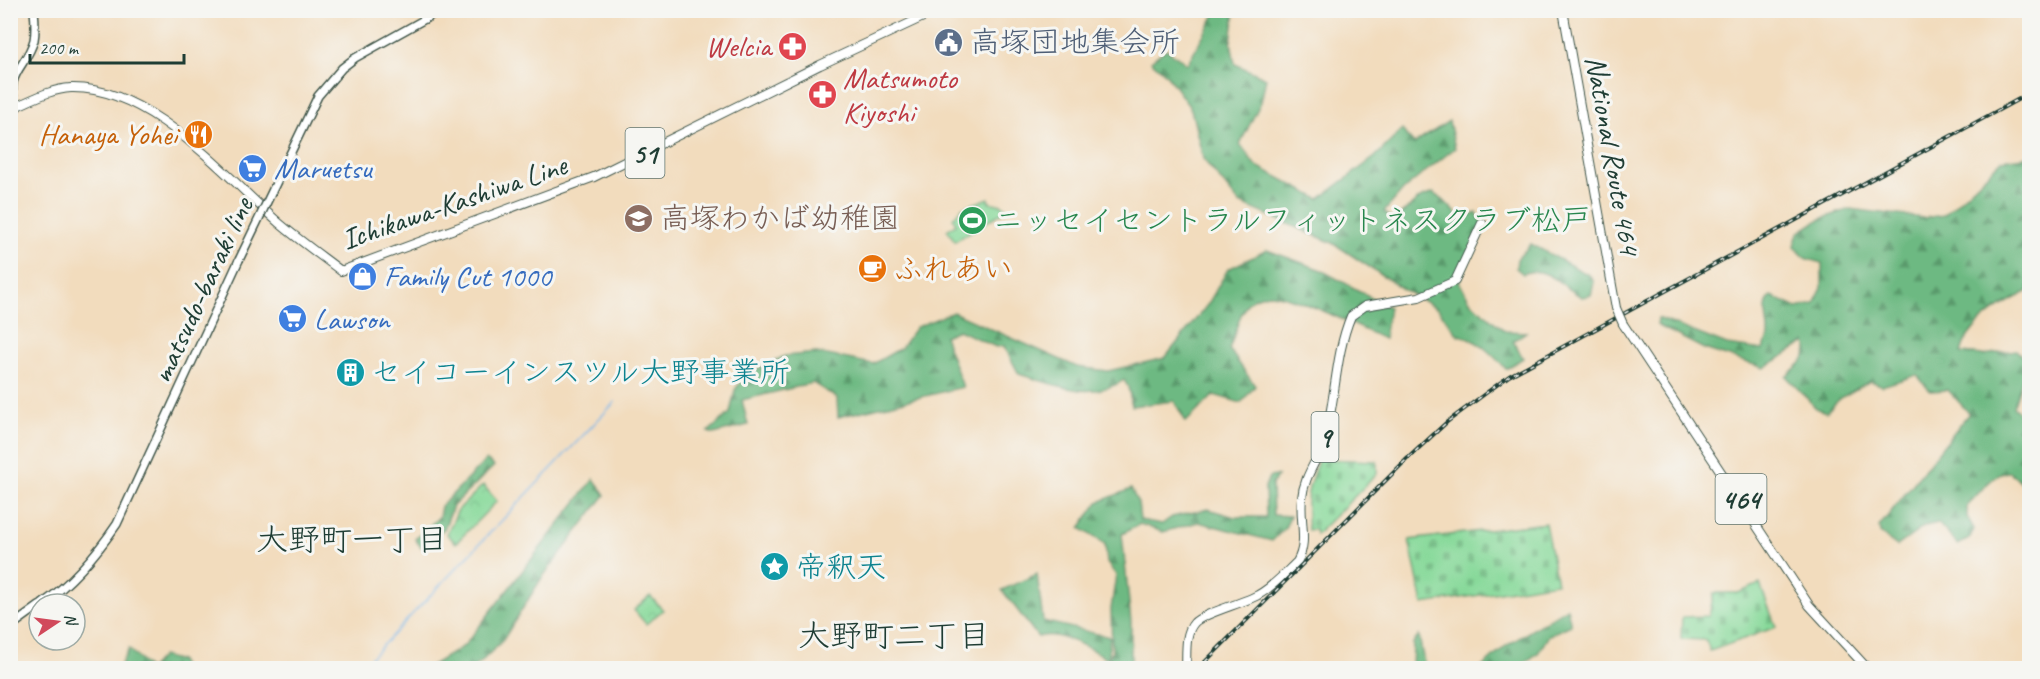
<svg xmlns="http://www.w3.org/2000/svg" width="2040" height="679" viewBox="0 0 2040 679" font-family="Caveat,'Klee One',sans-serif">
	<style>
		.forest { fill: url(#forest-firs); stroke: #467b5b; stroke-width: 1.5 }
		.cemetery { fill: url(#cemetery-stones); stroke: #538b67; stroke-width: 1.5 }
		.park { fill: url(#park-crowns); stroke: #538b67; stroke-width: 1.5 }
		.pitch { fill: #87d99a; stroke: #538b67; stroke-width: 1.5 }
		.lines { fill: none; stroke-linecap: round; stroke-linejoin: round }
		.stream { stroke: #73b4e8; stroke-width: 1.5 }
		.secondary-casing { stroke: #3f5549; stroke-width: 10 }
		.primary-casing { stroke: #3f5549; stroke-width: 10 }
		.trunk-casing { stroke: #3f5549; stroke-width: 10 }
		.secondary { stroke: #fff; stroke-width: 7 }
		.primary { stroke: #fff; stroke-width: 8 }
		.trunk { stroke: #fff; stroke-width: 8 }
		.rail-casing { stroke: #1f3d34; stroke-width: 4 }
		.rail { stroke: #f6f6f2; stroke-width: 1.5; stroke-dasharray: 4.5; stroke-linecap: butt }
		.secondary-bridge-casing { stroke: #3f5549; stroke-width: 10; stroke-linecap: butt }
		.trunk-bridge-casing { stroke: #3f5549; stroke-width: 10; stroke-linecap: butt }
		.secondary-bridge { stroke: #fff; stroke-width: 7 }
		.trunk-bridge { stroke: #fff; stroke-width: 8 }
		.labels { text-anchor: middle; stroke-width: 6; stroke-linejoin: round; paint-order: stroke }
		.shield { fill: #f6f6f2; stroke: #60746d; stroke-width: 1.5 }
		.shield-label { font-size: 28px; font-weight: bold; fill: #1f3d34 }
		.service-label { font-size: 30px; fill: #4e5e75; stroke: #f6f6f2; text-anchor: start }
		.health-label { font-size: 30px; fill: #be3a42; stroke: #f6f6f2; text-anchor: end }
		.food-label { font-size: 30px; fill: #c56008; stroke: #f6f6f2; text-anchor: end }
		.street-label { font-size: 30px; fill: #1f3d34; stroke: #f6f6f2 }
		.shop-label { font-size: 30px; fill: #366cbe; stroke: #f6f6f2; text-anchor: start }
		.education-label { font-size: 30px; fill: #785e54; stroke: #f6f6f2; text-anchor: start }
		.leisure-label { font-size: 30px; fill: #27864d; stroke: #f6f6f2; text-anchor: start }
		.culture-label { font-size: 30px; fill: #0d838f; stroke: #f6f6f2; text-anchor: start }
		.neighbourhood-label { font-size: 32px; fill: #1f3d34; stroke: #f6f6f2 }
	</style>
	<defs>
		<pattern id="forest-firs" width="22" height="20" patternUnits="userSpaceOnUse" patternTransform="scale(1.5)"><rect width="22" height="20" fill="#6db982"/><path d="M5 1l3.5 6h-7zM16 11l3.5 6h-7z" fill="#59986b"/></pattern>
		<pattern id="cemetery-stones" width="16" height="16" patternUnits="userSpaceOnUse" patternTransform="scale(1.5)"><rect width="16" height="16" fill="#87d99a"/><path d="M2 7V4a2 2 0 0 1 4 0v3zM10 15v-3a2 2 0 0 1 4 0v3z" fill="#74bb85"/></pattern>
		<pattern id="park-crowns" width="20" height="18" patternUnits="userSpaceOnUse" patternTransform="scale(1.5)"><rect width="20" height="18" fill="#87d99a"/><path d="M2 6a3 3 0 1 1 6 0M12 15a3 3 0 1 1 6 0" fill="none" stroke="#74bb85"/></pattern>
	</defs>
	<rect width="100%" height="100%" fill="#f6f6f2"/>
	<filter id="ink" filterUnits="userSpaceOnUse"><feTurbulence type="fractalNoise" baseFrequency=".0167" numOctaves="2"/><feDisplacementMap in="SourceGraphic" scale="12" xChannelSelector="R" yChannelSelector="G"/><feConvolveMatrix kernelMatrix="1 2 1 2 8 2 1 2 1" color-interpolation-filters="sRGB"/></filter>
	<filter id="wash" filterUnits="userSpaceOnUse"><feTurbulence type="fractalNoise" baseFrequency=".008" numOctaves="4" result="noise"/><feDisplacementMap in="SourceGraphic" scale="24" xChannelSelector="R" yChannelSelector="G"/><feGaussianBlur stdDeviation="1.35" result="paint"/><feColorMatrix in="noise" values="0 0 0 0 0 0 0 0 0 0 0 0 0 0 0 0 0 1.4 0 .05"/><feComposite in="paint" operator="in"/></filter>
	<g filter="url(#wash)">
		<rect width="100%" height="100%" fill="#f2dcbd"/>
		<g class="forest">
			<path d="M1217,11H1235L1231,42L1235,64L1266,78L1261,102L1240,144L1255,165L1319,199L1375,157L1402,130L1414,144L1449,121L1455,148L1404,189L1384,212L1394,220L1420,198L1433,193C1446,199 1451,211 1463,218L1477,213L1484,227L1459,282L1470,301L1505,331L1526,332L1513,341L1523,358L1506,369C1493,355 1478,339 1458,335L1438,309L1406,291L1333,243L1239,203L1203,159L1191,109L1166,74L1151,61L1166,49L1187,64Z"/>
			<path d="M2029,156V291C2004,303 1967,324 1961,353L1984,355L2016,350L2028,362L2013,407L2029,421V484L2023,485L2010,472C1994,471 1978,495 1967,506V517L1974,529L1969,539L1958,545L1938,523L1925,526L1897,546L1880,533L1879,527L1969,413L1948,390L1930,391L1917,375L1882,386L1870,381L1842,397L1826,412L1817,409L1786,376C1797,366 1811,359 1806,342L1764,368L1704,349L1657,325L1658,318L1727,345L1763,350C1764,345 1768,340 1768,335C1769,322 1761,308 1771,296L1797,308L1814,304L1822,288V263L1807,259L1794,247L1798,233L1818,220L1850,209L1923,218L1944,215L2002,160Z"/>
			<path d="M1531,244L1589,275L1594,282L1591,295L1582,297C1562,287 1547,264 1523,274L1516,268L1517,259Z"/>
			<path d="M1267,250L1319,269L1389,307L1384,339C1356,326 1299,297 1270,294C1265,294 1253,298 1249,302C1239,312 1235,336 1229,349L1255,386L1241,403L1214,395L1186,422L1174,401L1132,406L1128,387L1124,380C1093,402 1052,384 1019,374L1004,346L996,347L958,330L944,336L963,387L838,417L837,398L813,383L742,400L748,425L714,434L708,432L730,413L735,390L746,374L785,356L817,353L873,364L901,348L916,327L953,312L1077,367L1108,371L1165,358L1208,304L1228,269Z"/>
			<path d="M486,460L494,466L453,506L444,529L421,547L415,539L439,517L441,506Z"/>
			<path d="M1278,476L1272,484L1273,515L1290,516L1285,528L1272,541L1198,522L1163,532L1140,524L1122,534L1131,622V668H1106L1112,651L1111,609L1116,575L1107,563L1105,544L1080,528L1098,502L1131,489L1138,503L1140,520L1162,524L1172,517L1208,509L1235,517H1266L1265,487L1269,477Z"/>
			<path d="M594,479L605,495L541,579L503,640L480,663L471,668H427L464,646Z"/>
			<path d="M1037,574L1043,621L1110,637L1108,659C1090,648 1058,630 1038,637L1002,590Z"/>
			<path d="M1567,608L1571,625L1549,635L1538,653L1517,668H1481L1506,646Z"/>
			<path d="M1419,636L1425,668H1412L1413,643Z"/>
			<path d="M129,649L148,668H124L121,664Z"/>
			<path d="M162,656L180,661L184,668H151Z"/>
		</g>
		<g class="cemetery">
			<path d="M1319,459L1377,461V474L1316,535L1315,529L1308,530C1305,499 1307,487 1319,459Z"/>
			<path d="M1545,523L1557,583L1423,604L1409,540Z"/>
			<path d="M1760,584L1776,627L1710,651L1706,640L1681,639L1682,617L1709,616L1714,593H1738Z"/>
		</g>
		<g class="park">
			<path d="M483,485L497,501L456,543L447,534L458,510Z"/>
			<path d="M650,596L663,610L646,624L634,610Z"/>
		</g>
		<path class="pitch" d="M989,198V202L1002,205L1008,209L955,241L947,230L956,224L953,218L962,208Z"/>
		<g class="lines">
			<path class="stream" d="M361,668L615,402"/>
		</g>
	</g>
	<g filter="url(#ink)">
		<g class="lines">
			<defs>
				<g id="secondary">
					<path d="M425,19L440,10"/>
					<path d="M17,107C2,75 27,67 34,40C36,30 35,20 34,10"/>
					<path d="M42,604C73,582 96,555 117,524L239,260"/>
					<path d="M10,627L39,606"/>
				</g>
				<g id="primary">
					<path d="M10,109C30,101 50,89 71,88C150,86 224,175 279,223C299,240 320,255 341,271L594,177L820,65L938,10"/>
					<path d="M1186,668C1187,655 1184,634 1194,623C1201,614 1244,603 1258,595C1273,587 1285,573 1297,562C1309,541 1299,520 1302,498C1304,475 1319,459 1325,438C1336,398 1335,354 1351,316L1365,306L1419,297L1455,281L1482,223"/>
				</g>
				<g id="trunk">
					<path d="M1563,10L1616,308"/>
					<path d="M1623,324L1809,605L1867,668"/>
				</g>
			</defs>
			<use href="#secondary" class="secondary-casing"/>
			<use href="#primary" class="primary-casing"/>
			<use href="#trunk" class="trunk-casing"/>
			<use href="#secondary" class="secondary"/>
			<use href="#primary" class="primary"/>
			<use href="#trunk" class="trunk"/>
			<defs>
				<path id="rail" d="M1199,668L1407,459L1447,422L1509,376L2030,93"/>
			</defs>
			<use href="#rail" class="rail-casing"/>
			<use href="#rail" class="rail"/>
			<defs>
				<path id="secondary-bridge" d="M239,260L318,96L342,68L355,58L425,19"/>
				<path id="trunk-bridge" d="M1616,308L1623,324"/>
			</defs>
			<use href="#secondary-bridge" class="secondary-bridge-casing"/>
			<use href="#trunk-bridge" class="trunk-bridge-casing"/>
			<use href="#secondary-bridge" class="secondary-bridge"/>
			<use href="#trunk-bridge" class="trunk-bridge"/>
		</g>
	</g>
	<defs>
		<symbol id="civic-disc" viewBox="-11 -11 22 22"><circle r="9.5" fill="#5c6f8a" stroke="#f6f6f2"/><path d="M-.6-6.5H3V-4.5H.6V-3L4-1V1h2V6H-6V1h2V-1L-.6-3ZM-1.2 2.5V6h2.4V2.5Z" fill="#fff"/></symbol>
		<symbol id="pharmacy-disc" viewBox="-11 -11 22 22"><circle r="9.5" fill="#e0444e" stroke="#f6f6f2"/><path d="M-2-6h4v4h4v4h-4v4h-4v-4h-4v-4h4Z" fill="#fff"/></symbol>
		<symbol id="restaurant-disc" viewBox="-11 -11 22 22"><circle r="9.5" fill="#e8710a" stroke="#f6f6f2"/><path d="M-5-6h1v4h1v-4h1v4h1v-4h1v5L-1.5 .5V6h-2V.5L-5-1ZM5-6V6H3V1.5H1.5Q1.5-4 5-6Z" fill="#fff"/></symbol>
		<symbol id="supermarket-disc" viewBox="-11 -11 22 22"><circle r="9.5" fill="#3f7fe0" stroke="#f6f6f2"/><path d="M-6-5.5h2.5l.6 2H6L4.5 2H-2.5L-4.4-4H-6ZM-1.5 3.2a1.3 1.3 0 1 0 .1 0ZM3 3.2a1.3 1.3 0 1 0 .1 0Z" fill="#fff"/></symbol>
		<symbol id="school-disc" viewBox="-11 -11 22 22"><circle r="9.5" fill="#8d6e63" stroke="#f6f6f2"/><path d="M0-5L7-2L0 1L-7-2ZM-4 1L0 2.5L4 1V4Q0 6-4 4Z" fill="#fff"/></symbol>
		<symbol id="stadium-disc" viewBox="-11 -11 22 22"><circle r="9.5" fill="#2e9e5b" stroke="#f6f6f2"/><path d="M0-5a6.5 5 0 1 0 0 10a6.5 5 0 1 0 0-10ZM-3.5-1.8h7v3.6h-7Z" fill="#fff"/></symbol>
		<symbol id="cafe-disc" viewBox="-11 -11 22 22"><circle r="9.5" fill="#e8710a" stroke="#f6f6f2"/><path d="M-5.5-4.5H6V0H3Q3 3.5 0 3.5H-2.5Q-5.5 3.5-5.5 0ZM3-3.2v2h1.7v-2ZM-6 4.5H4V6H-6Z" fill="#fff"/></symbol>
		<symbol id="shop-disc" viewBox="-11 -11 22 22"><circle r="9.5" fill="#3f7fe0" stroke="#f6f6f2"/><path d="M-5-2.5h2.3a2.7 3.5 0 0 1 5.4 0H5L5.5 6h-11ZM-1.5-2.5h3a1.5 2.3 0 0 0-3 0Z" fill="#fff"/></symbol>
		<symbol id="building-disc" viewBox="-11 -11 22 22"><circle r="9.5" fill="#0f9aa8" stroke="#f6f6f2"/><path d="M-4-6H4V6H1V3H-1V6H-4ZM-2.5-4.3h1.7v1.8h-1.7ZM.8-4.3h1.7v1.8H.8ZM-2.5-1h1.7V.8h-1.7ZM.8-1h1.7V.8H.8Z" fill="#fff"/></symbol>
		<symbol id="sight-disc" viewBox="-11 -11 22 22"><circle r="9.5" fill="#0f9aa8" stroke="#f6f6f2"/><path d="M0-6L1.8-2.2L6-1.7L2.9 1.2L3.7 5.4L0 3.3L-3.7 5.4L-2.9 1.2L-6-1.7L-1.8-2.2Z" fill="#fff"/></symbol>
	</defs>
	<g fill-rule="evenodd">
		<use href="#civic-disc" x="932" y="26" width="33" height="33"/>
		<use href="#pharmacy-disc" x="776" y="30" width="33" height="33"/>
		<use href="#pharmacy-disc" x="806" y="78" width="33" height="33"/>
		<use href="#restaurant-disc" x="182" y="118" width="33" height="33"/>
		<use href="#supermarket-disc" x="236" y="152" width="33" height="33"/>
		<use href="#school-disc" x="622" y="202" width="33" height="33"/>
		<use href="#stadium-disc" x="956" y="204" width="33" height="33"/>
		<use href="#cafe-disc" x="856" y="252" width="33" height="33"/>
		<use href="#shop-disc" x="346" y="260" width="33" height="33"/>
		<use href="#supermarket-disc" x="276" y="302" width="33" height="33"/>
		<use href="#building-disc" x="334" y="356" width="33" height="33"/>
		<use href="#sight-disc" x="758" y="550" width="33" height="33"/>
	</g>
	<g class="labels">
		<g class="shield">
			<rect x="625.5" y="128" width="39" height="50" rx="4.5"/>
			<rect x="1311.5" y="412" width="27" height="50" rx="4.5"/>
			<rect x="1715.5" y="474" width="51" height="50" rx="4.5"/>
		</g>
		<g class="shield-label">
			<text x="645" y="163">51</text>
			<text x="1325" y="447">9</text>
			<text x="1741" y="509">464</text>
		</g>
		<g class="service-label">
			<text x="970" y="52">高塚団地集会所</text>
		</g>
		<g class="health-label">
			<text x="771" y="56">Welcia</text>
			<text x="843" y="88" text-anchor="start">Matsumoto<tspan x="843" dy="34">Kiyoshi</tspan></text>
		</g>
		<g class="food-label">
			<text x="177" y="144">Hanaya Yohei</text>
			<text x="893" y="279" text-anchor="start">ふれあい</text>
		</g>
		<g class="street-label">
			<text transform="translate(1613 155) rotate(80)" y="10">National Route 464</text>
			<text transform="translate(454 202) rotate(-19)" y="10">Ichikawa-Kashiwa Line</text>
			<text transform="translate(202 290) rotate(-65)" y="10">matsudo-baraki line</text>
		</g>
		<g class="shop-label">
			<text x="274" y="178">Maruetsu</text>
			<text x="384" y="286">Family Cut 1000</text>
			<text x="314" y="329">Lawson</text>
		</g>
		<g class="education-label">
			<text x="660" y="228">高塚わかば幼稚園</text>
		</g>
		<g class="leisure-label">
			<text x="993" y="230">ニッセイセントラルフィットネスクラブ松戸</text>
		</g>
		<g class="culture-label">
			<text x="371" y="382">セイコーインスツル大野事業所</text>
			<text x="796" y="577">帝釈天</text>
		</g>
		<g class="neighbourhood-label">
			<text x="352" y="550">大野町一丁目</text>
			<text x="894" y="646">大野町二丁目</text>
		</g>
	</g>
	<rect width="2040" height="679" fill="none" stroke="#f6f6f2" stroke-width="36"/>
	<g transform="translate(57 622) rotate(77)"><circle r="28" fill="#f6f6f2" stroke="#a0aca6" stroke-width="1.5"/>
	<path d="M0-4.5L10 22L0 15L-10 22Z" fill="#d1495b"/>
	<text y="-9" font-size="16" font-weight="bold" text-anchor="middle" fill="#1f3d34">N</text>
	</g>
	<path d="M30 54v9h154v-9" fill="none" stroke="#1f3d34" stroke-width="3"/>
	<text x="39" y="54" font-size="18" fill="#1f3d34" stroke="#f6f6f2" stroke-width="4.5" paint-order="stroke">200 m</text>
</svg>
